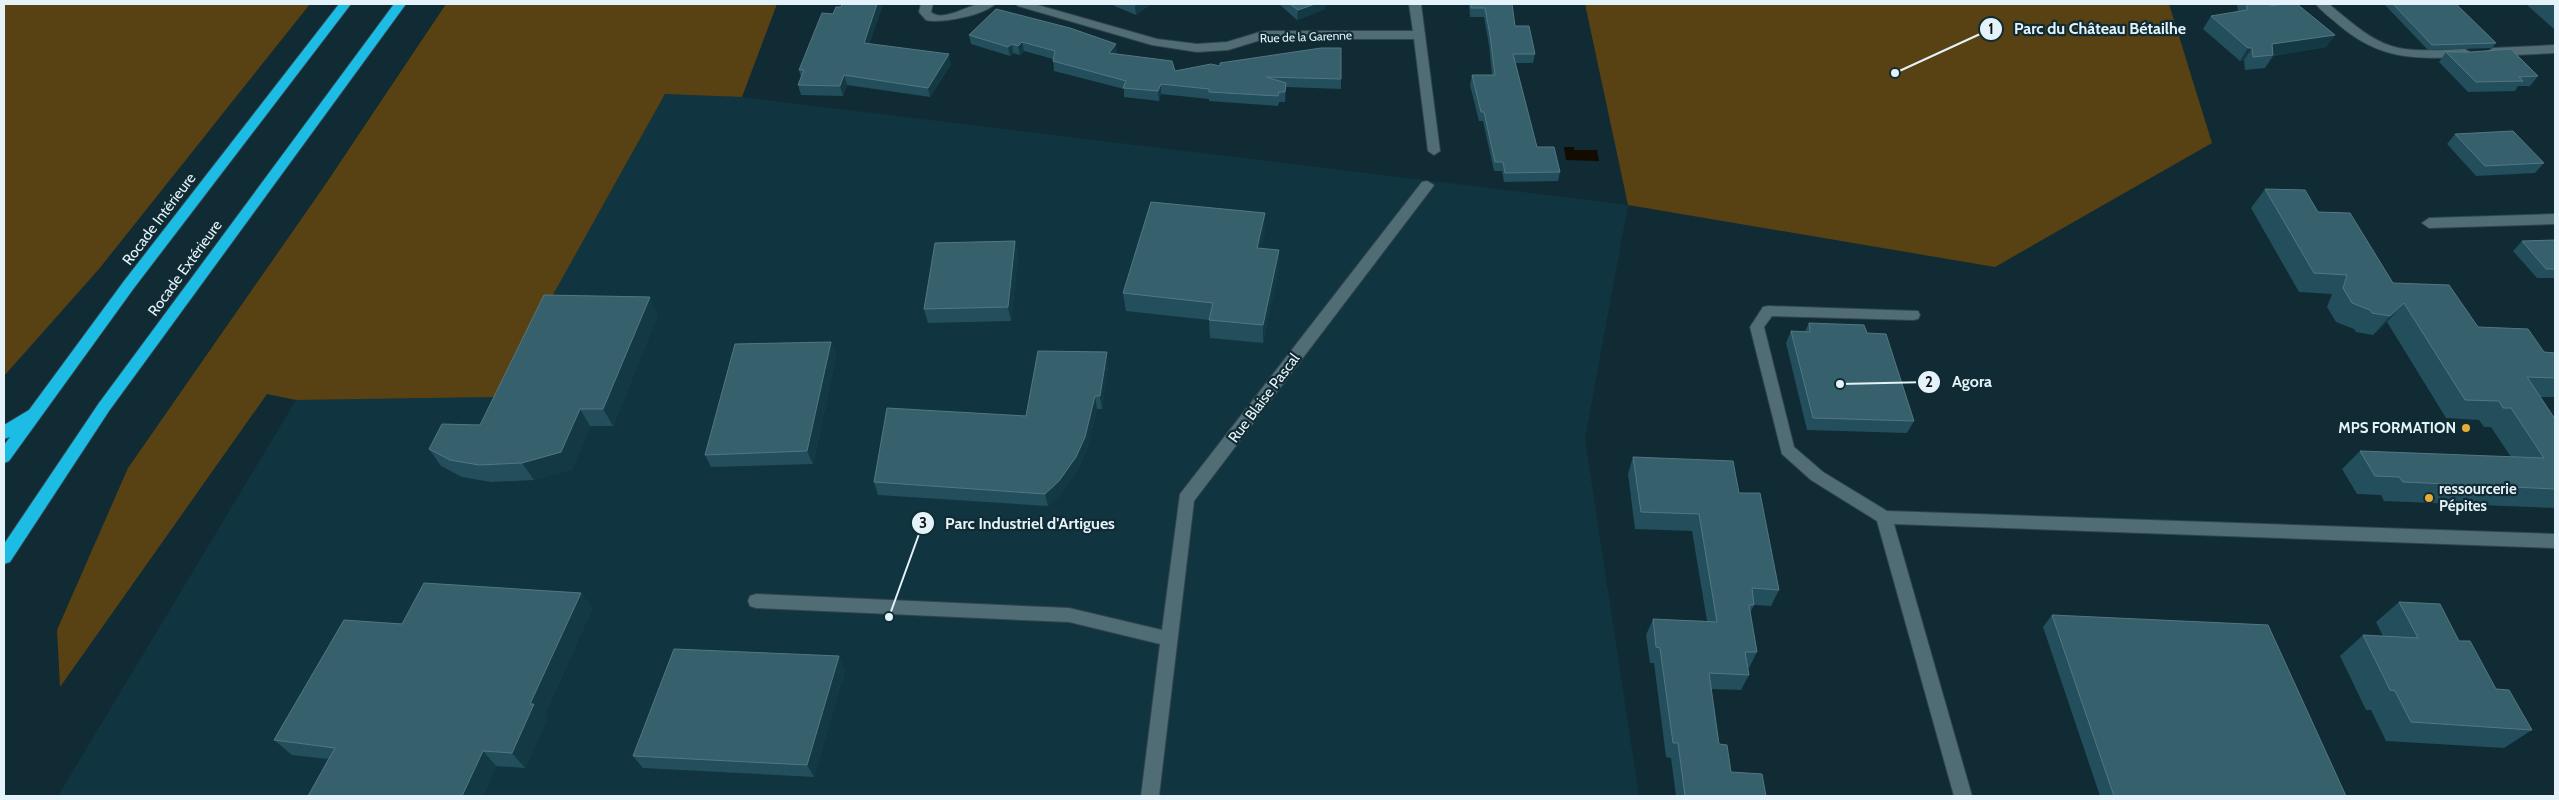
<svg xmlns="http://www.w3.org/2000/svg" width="2559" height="800" viewBox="0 0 2559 800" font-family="Cabin,sans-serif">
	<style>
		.built { fill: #103540 }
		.green { fill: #584112 }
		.water { fill: #130a00 }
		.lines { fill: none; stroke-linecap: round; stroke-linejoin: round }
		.minor-casing { stroke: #32444c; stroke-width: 2 }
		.highway-casing { stroke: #32444c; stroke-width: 2 }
		.minor { fill: #506c75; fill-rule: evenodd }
		.highway { fill: #1cbce5; fill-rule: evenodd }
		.wall { fill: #234e5c }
		.shaded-wall { fill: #123944 }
		.building { fill: #37606d; stroke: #527783 }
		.poi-dot { fill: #e6ac36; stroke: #102b33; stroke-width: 2 }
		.labels { text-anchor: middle; stroke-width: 4.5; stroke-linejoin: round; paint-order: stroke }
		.far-street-label { font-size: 12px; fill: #e4f3f9; stroke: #102b33 }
		.street-label { font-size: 15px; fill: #e4f3f9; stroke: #102b33 }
		.poi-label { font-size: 15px; font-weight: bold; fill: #e4f3f9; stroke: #102b33; text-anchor: end }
		.leader { fill: none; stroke: #e4f3f9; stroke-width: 2 }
		.callout-dot { fill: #e4f3f9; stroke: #102b33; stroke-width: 2 }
		.mark-label { font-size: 15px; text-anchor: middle; font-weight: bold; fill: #111 }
		.callout-label { font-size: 16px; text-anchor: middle; font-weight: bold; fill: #e4f3f9; stroke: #102b33; stroke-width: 4.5; stroke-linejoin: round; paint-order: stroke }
	</style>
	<rect width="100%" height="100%" fill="#102b33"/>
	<path class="built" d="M665,94L742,97L1628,205L1585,439L1639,796H58L296,400L496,397Z"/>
	<g class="green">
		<path d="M4,4H310L99,269L4,376Z"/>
		<path d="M446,4H777L742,97L665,94L496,397L296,400L267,394L60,687L57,630L128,468L325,185Z"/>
		<path d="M1585,4H2169L2212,143L1995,267L1628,205Z"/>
	</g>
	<path class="water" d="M1564,147H1574V150H1597L1599,161L1566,160Z"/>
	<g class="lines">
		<defs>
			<g id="minor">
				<path d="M921,4H933L931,12C941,22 966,7 978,4C983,3 990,4 995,4C984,15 941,24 926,20L919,12Z"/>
				<path d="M1016,4H1034L1157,39L1197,44L1227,42L1263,31H1413L1409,4H1421L1440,151L1434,155L1428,151L1414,39H1264L1228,50L1197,52L1152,45L1018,6Z"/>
				<path d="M2316,4H2329C2384,51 2392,53 2465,49L2471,53L2465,57C2414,59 2380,60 2339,25C2331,18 2322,12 2316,4Z"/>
				<path d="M2555,45V53L2493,56L2487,52L2493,48Z"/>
				<path d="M1427,181L1434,185L1432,188L1194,501L1159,796H1141L1160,644L1069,622L756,608L750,606L748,601L750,596L756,594L1069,608L1162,630L1180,494L1422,182Z"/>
				<path d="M2555,214V224L2429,228L2422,223L2429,218Z"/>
				<path d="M1768,306L1918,311L1920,315L1918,319L1913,320L1772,316L1764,327L1794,447L1823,472L1887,511L2555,534V548L1894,524L1972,796H1954L1877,521L1811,480L1782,454L1750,327L1763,307Z"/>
			</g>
			<g id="highway">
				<path d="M339,4H351L134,288L9,461L4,463V445L10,437L4,439V425L29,410L124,281Z"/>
				<path d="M394,4H406L109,411L10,562L4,564V544L99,403Z"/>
			</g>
		</defs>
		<use href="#minor" class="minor-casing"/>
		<use href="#highway" class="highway-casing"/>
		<use href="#minor" class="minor"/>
		<use href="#highway" class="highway"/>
	</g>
	<g class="wall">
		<path d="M842,4H883L869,44L951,64L930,97L847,85L843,96L801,95L798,85L801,77L799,70L833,14L841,7Z"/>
		<path d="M1110,4H1151L1136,15Z"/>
		<path d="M1279,4H1327V5L1325,6V9L1297,20Z"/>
		<path d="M1469,4H1512L1515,26L1535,54L1533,63H1515L1537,147L1560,172L1558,181L1504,182L1502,171H1494L1483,121H1479L1470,85L1472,75H1492L1489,45L1484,17H1470Z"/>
		<path d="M2237,4H2270V6L2335,35L2326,47L2273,56L2265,68L2245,70L2244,60L2240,61L2203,29L2211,16L2238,12Z"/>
		<path d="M2384,4H2456L2496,43L2492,48L2428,50Z"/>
		<path d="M2528,4H2555V30L2527,5Z"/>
		<path d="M969,35L1116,44V54L1175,71L1220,66L1341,79V89L1286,87L1285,102H1279L1278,106L1209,101V99L1161,94L1159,101L1124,97V89L1054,71L1053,59L1024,51L1020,55L1013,53L1010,56L971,44Z"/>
		<path d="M2446,52L2538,76L2530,86H2518L2515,91L2468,92L2439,62Z"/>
		<path d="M2455,134L2544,163L2535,173L2476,176L2447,144Z"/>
		<path d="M2265,189L2318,212L2393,283L2478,327L2544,352L2555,353V397H2540L2555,419V508L2384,501L2381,495L2357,494L2342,469L2360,451L2511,457L2491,427H2484L2479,420L2446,418L2387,322L2373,335L2356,332L2354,329L2336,322L2327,307L2332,294L2299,292L2251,208Z"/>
		<path d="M1265,231L1261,248L1279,268L1263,343L1210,338L1209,320L1126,311L1123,293Z"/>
		<path d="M2555,240V278H2537L2513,251L2522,241Z"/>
		<path d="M1015,241L1018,256L1011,321L928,323L924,309Z"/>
		<path d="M658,314L613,426H590L572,469L534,480L491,482L462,477L441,466L429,449L480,425Z"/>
		<path d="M1809,323L1867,333L1914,421L1907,433L1807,430L1786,343L1791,331H1805Z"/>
		<path d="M831,342L836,355L813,464L711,467L705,455Z"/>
		<path d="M1108,365L1102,409H1097L1087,449L1078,469L1062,493L1048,506L878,495L874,482L1026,416Z"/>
		<path d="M1633,457L1739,493L1779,590L1771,606L1754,605L1750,613L1757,652L1749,668H1747L1749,675L1741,690L1711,689L1719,744L1731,772L1766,796H1676L1671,758L1666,757L1654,663H1650L1646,635L1653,619L1707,621L1692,531L1635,529L1628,474Z"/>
		<path d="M581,593L592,609L544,716L547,719L525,768L496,766L483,796H308L328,759L292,755L274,740L402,624Z"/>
		<path d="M2399,602L2459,641L2496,689L2532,730L2504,748L2386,741L2371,710H2366L2340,656L2363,635L2383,636L2376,622Z"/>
		<path d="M2052,615L2346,796H2100L2043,627Z"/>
		<path d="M845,669L814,777L643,768L633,756Z"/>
	</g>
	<g class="shaded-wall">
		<path d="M877,4H883L866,52L864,43Z"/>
		<path d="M1138,4H1151L1136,15L1135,6Z"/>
		<path d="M1315,4H1327V5L1325,6V9L1297,20L1298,10Z"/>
		<path d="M2335,35L2326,47L2273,56L2272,44Z"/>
		<path d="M1022,42L1024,51L1020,55L1018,46Z"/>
		<path d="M1012,44L1013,53L1010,56L1008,47Z"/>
		<path d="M1116,44L1117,53L1110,62L1109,53Z"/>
		<path d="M2248,48H2252L2244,60L2240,61Z"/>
		<path d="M949,54L951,64L930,97L928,88Z"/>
		<path d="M844,75L847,85L843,96L840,86Z"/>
		<path d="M1286,83V93L1285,102V92Z"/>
		<path d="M1161,84V94L1159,101L1158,91Z"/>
		<path d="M1265,213V231L1258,266L1257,248Z"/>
		<path d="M1015,241L1018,256L1011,321L1008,307Z"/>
		<path d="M1279,250V268L1263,343V325Z"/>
		<path d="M650,297L658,314L613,426L603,409Z"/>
		<path d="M2404,303L2387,322L2373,335L2390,316Z"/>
		<path d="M831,342L836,355L813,464L807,451Z"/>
		<path d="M1107,352L1108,365L1102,409L1100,396Z"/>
		<path d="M1095,396L1097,409L1087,449L1078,469L1062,493L1048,506L1045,494Z"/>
		<path d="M580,409L590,426L572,469L534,480L522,463Z"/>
		<path d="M581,593L592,609L544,716L547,719L525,768L512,753L530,704Z"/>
		<path d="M839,656L845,669L814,777L807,765Z"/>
		<path d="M483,751L496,766L483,796H462Z"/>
	</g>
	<g class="building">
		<path d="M842,4H877L864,43L949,54L928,88L844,75L840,86L798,85L804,70H799L822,13L833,14L836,7H841Z"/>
		<path d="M1290,4H1315L1298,10Z"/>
		<path d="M1471,4H1512L1515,26H1529L1535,54H1513L1537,147H1554L1560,172L1505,173L1503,162H1495L1484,112H1481L1472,75H1495L1490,35L1485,8H1471Z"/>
		<path d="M2247,4H2270V6L2284,4H2297L2335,35L2272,44L2273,55L2253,57L2252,48H2248L2211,16L2247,10Z"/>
		<path d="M2393,4H2456L2496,43L2432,45Z"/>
		<path d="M996,9L1070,28L1116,44L1109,53L1172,61L1175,71L1211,64L1220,66V63L1321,48H1341V79L1266,77L1286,83L1285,92H1279L1278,96L1209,92V89L1161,84L1158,91L1123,88L1126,81L1053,61L1055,51L1022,42L1018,46L1012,44L1008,47L969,35Z"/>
		<path d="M2511,49L2538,76L2519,77L2523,81L2476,82L2446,52H2471Z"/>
		<path d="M2513,131L2544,163L2485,166L2455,134Z"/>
		<path d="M2265,189L2305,190L2318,212L2350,213L2393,283L2449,285L2478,327L2528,329L2544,352L2555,353V378L2527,377L2555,419V489L2403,482L2399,477L2375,476L2360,451L2544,458L2511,408H2503L2499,401L2465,400L2404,303L2390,316L2372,313L2370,310L2352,303L2343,288L2347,275L2314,273Z"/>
		<path d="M1151,202L1265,213L1257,248L1279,250L1263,325L1209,320L1213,303L1123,293Z"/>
		<path d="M2555,240V269H2546L2522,241Z"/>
		<path d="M1015,241L1008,307L924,309L935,243Z"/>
		<path d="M544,295L650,297L603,409H580L561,452L522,463L479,465L450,460L429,449L442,424L480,425Z"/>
		<path d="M1809,323L1864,325L1867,333L1886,334L1914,421L1813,418L1791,331L1810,332Z"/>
		<path d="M831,342L807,451L705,455L735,344Z"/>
		<path d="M1038,351L1107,352L1100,396H1095L1085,437L1076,457L1059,481L1045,494L874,482L887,408L1026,416Z"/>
		<path d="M1633,457L1733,461L1739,493H1760L1779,590L1752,588L1754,605H1749L1757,652H1745L1749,675L1709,673L1719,744L1727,745L1731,772L1762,774L1766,796H1685L1678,743H1673L1660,648L1656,647L1653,619L1717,622L1699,514L1641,512Z"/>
		<path d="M424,583L581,593L530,704H534L512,753L483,751L462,796H308L335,748L274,740L344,620L402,624Z"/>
		<path d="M2399,602L2440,604L2459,641H2470L2496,689L2509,690L2532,730L2411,722L2395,691L2390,690L2363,635L2418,638Z"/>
		<path d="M2052,615L2268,625L2346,796H2114Z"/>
		<path d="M674,649L839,656L807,765L633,756Z"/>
	</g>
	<g class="poi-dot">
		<circle cx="2466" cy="428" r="5"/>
		<circle cx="2429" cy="498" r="5"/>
	</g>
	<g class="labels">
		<g class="far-street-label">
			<text transform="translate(1306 37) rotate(-2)" y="4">Rue de la Garenne</text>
		</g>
		<g class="street-label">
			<text transform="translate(159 219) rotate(-53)" y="5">Rocade Intérieure</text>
			<text transform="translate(185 268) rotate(-54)" y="5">Rocade Extérieure</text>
			<text transform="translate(1264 398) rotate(-53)" y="5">Rue Blaise Pascal</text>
		</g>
		<g class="poi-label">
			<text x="2456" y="433">MPS FORMATION</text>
			<text x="2439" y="494" text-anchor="start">ressourcerie<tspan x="2439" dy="17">Pépites</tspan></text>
		</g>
	</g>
	<path class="leader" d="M1895 73L1991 29M1840 384L1929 382M889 617L923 523"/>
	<g class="callout-dot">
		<circle cx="1895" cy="73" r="5"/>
		<circle cx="1840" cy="384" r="5"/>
		<circle cx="889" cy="617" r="5"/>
		<circle cx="1991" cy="29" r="12"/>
		<circle cx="1929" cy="382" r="12"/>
		<circle cx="923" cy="523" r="12"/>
	</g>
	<g class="mark-label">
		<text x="1991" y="34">1</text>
		<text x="1929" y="387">2</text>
		<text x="923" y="528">3</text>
	</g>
	<g class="callout-label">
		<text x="2100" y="34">Parc du Château Bétailhe</text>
		<text x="1972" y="387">Agora</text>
		<text x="1030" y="529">Parc Industriel d'Artigues</text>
	</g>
	<rect width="2559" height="800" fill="none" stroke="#e4f3f9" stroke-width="10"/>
</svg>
